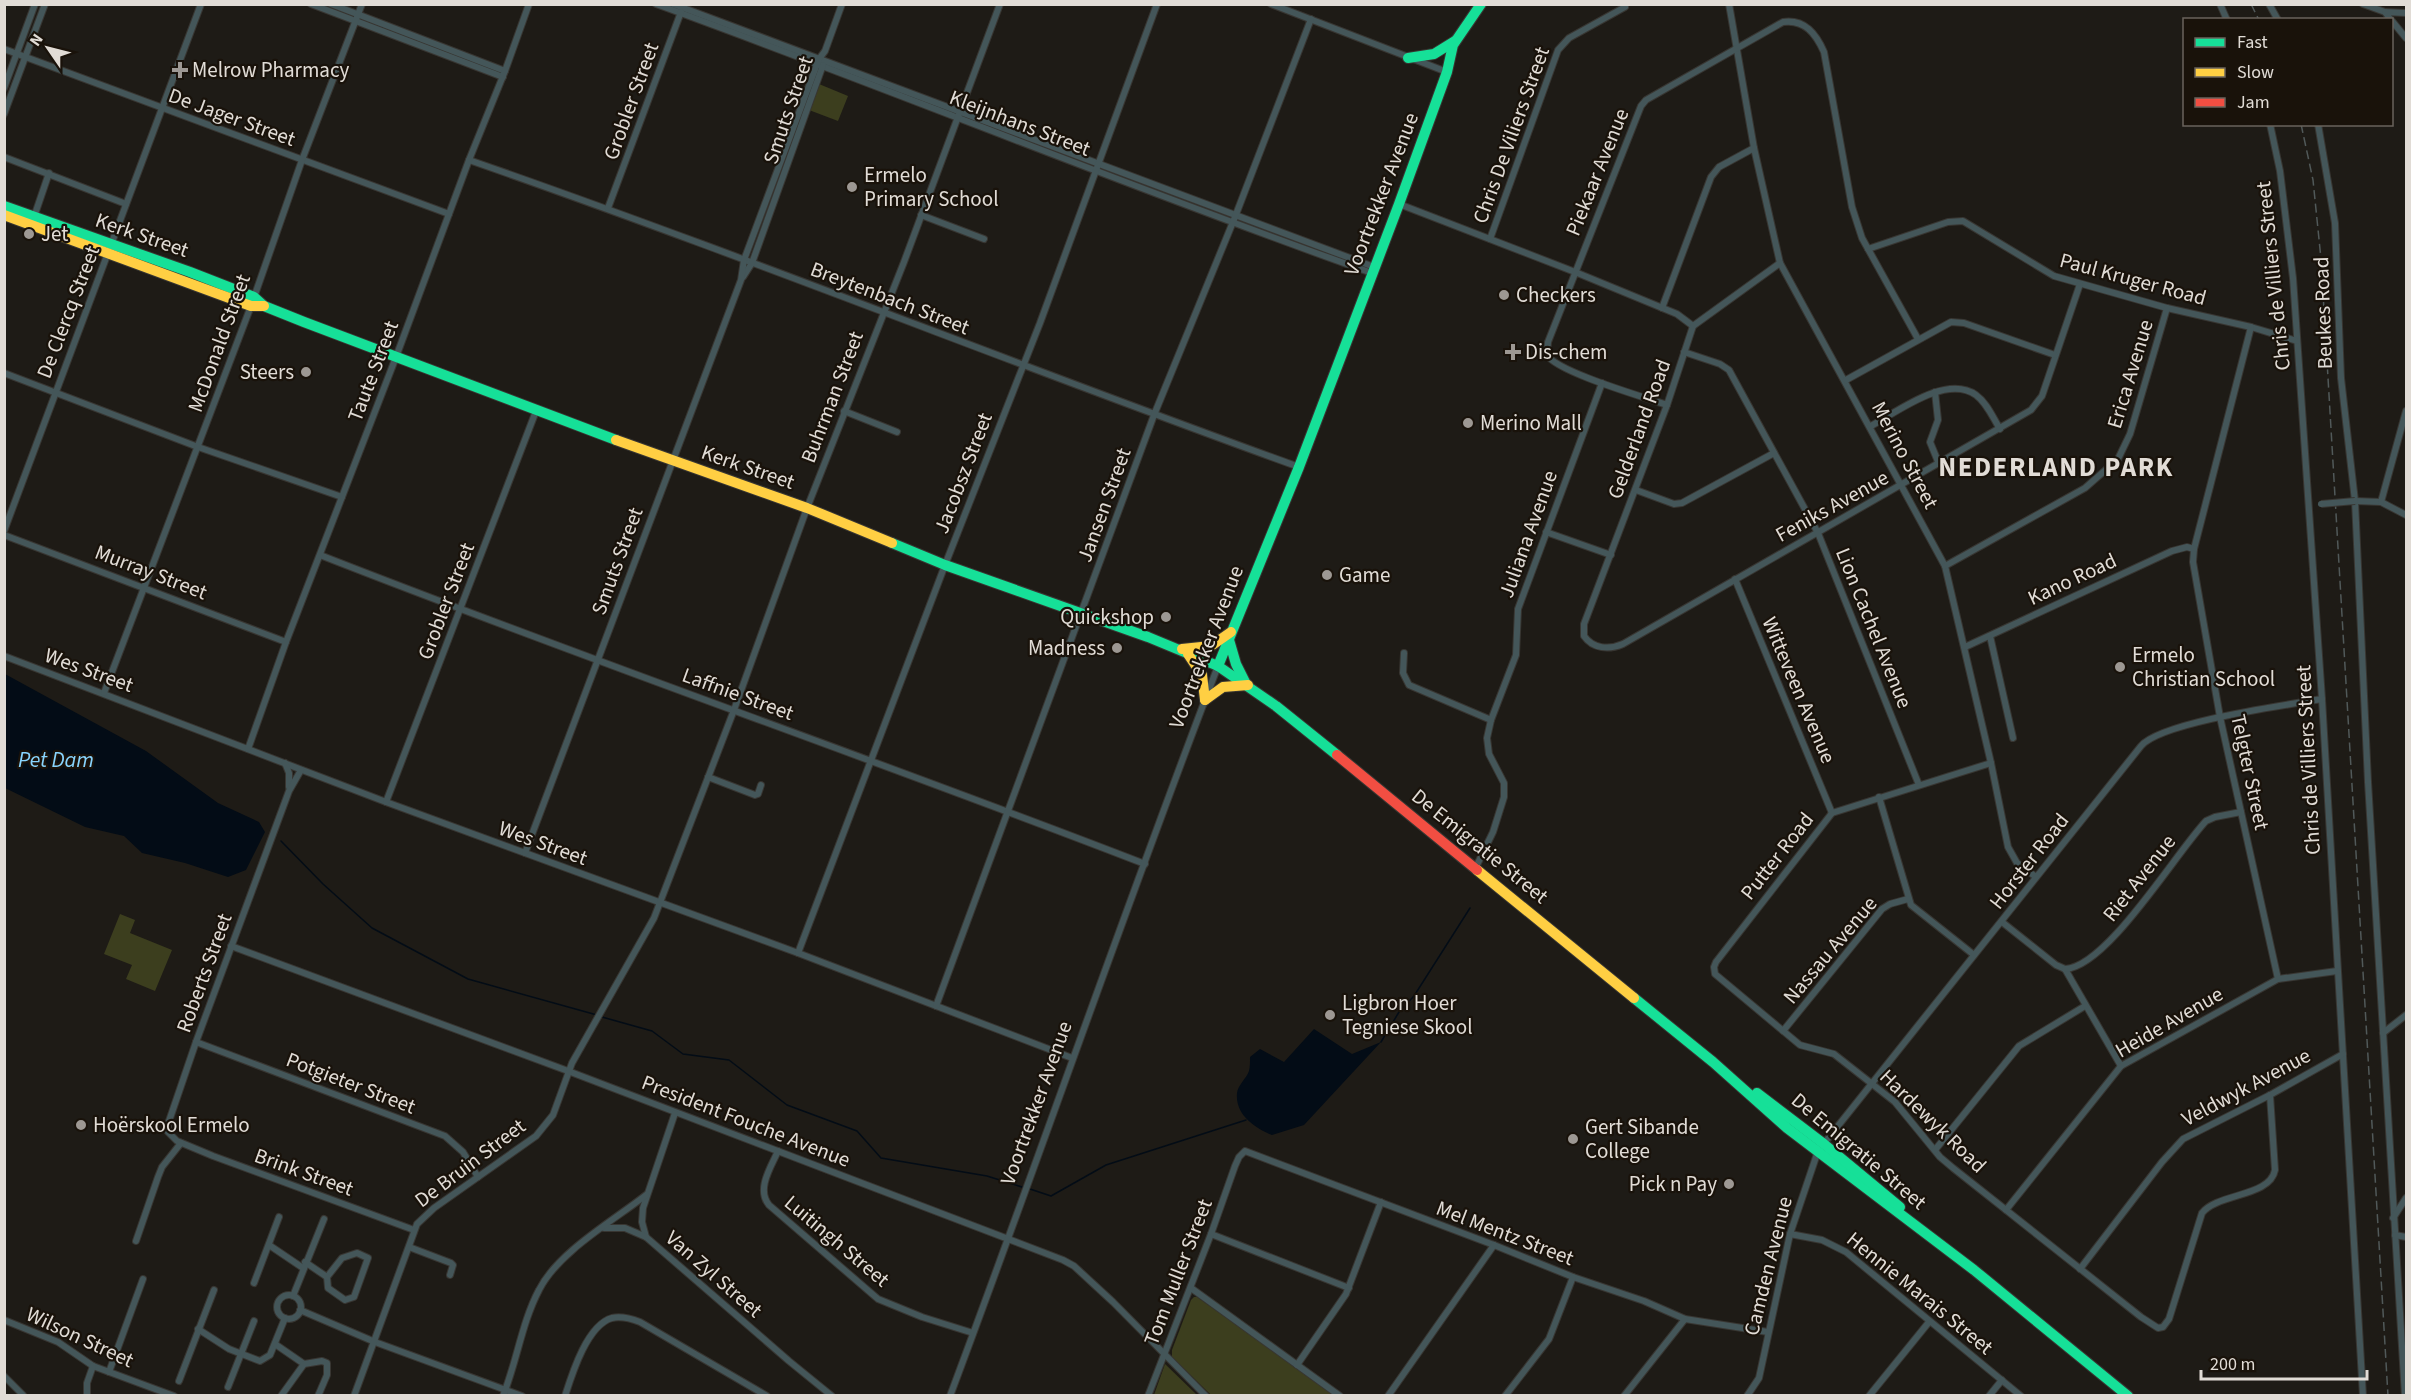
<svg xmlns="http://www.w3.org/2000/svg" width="2411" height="1400" viewBox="0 0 2411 1400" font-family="'Source Sans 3',sans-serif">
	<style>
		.green { fill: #3c3e1e }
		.water { fill: #030c16 }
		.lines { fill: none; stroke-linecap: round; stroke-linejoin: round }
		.stream { stroke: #030c16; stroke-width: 1.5 }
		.street-casing { stroke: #383632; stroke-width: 8 }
		.fast-casing { stroke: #383632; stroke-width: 12 }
		.slow-casing { stroke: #383632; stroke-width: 12 }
		.jam-casing { stroke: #383632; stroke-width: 12 }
		.street { stroke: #445659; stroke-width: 6 }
		.fast { stroke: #16e098; stroke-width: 10 }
		.slow { stroke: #ffcf43; stroke-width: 10 }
		.jam { stroke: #f24e42; stroke-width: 10 }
		.rail { stroke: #515959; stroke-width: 1.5; stroke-dasharray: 9 4.5; stroke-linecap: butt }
		.street-bridge-casing { stroke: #383632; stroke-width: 8; stroke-linecap: butt }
		.street-bridge { stroke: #445659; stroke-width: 6 }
		.poi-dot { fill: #9d9893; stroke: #19120a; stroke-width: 2 }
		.labels { text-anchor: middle; stroke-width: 4.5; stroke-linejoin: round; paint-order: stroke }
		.poi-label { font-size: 21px; fill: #e1dcd6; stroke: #19120a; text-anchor: start }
		.street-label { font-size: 21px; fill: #e1dcd6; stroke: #19120a }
		.water-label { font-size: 22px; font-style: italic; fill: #88d4fd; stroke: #19120a }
		.district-label { font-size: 27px; font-weight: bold; letter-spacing: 1.5px; fill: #e1dcd6; stroke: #19120a }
	</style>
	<rect width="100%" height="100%" fill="#1e1b16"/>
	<g class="green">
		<path d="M819,84L848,96L838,121L809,110Z"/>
		<path d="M120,914L135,920L130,933L172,950L155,991L126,979L132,965L104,954Z"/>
		<path d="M1194,1297H1197L1335,1395H1211L1172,1357V1350L1191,1300Z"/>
		<path d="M1165,1364L1197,1395H1154Z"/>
	</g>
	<g class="water">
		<path d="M5,674L146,751L218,803L259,822L265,832L246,870L228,877L185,863L142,853L124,836L85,827L5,788Z"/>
		<path d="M1314,1029L1352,1054L1381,1042L1304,1125L1272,1135C1255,1128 1235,1115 1237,1093C1238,1085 1246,1079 1249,1071C1250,1067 1250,1062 1250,1057L1260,1049L1284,1062Z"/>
	</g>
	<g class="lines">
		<g class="stream">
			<path d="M281,841L323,884L372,928L468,979L597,1015"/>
			<path d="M602,1017L652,1031L683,1054L729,1060L787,1105L857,1131L881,1158L987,1176L1025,1188"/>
			<path d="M1381,1042L1399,1012L1414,996L1470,908"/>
			<path d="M1030,1189L1051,1196L1106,1165L1246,1120"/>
		</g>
		<defs>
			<g id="street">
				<path d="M311,4L503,77"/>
				<path d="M331,4L505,71"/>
				<path d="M656,4C896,91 1131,188 1372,273"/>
				<path d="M673,4L1374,267"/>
				<path d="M1271,4L1447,72"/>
				<path d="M1729,4L1754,148L1780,263L1945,566L1991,763L2008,847L2017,863L2036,877"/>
				<path d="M2220,4L2227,20"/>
				<path d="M2269,4L2278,20"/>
				<path d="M2363,4L2385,12L2391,20"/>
				<path d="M2385,12L2406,13"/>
				<path d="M2392,21L2406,38"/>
				<path d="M4,49L449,214"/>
				<path d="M4,88L35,4"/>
				<path d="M4,114L45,4"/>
				<path d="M2270,124L2280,171L2293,278L2322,699L2363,1396"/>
				<path d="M2318,124L2335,223L2341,378L2355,501L2368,782L2405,1396"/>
				<path d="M4,157L126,204"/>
				<path d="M469,160C748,257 1021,367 1299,467"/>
				<path d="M1399,204L1575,272L1677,314L1693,326"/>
				<path d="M608,208L681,12"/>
				<path d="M921,215L984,239"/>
				<path d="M34,217L49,173"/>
				<path d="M1490,239L1558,50L1569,38L1625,7"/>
				<path d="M1868,249L1948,222L1963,221L2054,276L2167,308L2251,327L2297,341"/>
				<path d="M1780,263L1693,326L1667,405L1584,624V636C1593,649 1609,650 1623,644L2031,410L2042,396L2080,284"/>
				<path d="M743,277L752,263L823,65"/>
				<path d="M1662,308L1711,177L1719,167L1754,148"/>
				<path d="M2251,327L2194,549L2193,562L2220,717L2278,979"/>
				<path d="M1684,352L1720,364L1729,370L1818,533L1919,785"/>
				<path d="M4,373L198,447L342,497"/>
				<path d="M1846,380L1951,322L1964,323L2055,355"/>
				<path d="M1935,392L1938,420L1930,442L1939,464"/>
				<path d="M1667,405C1644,397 1557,372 1547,355L1548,342L1641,106L1646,100L1783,22C1805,19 1816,34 1824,52L1852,207L1862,238L1918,339"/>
				<path d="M844,411L897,432"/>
				<path d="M1871,426C1897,412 1946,374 1976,395C1987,403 1993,418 2000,429"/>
				<path d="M1636,490L1674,504L1682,503L1774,453"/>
				<path d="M2355,501L2381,502L2406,515"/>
				<path d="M2381,502L2406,411"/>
				<path d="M4,531L201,4"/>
				<path d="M1546,532L1611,555"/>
				<path d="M4,535L286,642"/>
				<path d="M320,555C593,662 871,758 1145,864"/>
				<path d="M1945,566L2085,488L2118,459L2130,434L2167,308"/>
				<path d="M1735,579L1832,813"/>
				<path d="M1990,636L2013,738"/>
				<path d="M1965,647L2172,551L2187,547L2194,549"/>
				<path d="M1404,653L1403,673L1409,685L1491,720"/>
				<path d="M4,656L386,802L798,953L1072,1058"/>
				<path d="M104,693L251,306L302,160L362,4"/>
				<path d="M248,749L286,642L396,357L469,160L505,71L529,4"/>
				<path d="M285,763L289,773V787"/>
				<path d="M1991,763L1832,813L1716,962L1714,967L1715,974L1800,1045L1834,1054L1895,1102L1940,1157L1953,1168L2141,1317L2158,1328L2163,1327L2169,1319L2202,1213C2218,1193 2270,1197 2275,1170L2270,1095"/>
				<path d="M301,770L289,791L196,1042L168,1124V1132L177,1141L213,1156L414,1230"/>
				<path d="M708,777L755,795L758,794L761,785"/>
				<path d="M1879,797L1911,905L1974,955"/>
				<path d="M386,802L536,411"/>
				<path d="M525,853L741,280L744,260L819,59L825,51L842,4"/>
				<path d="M1476,867L1493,832L1504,797V783L1489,754L1487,738L1491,720L1516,655L1518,609L1602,383"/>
				<path d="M2002,922L2056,965L2065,969L2121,1066"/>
				<path d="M231,946L568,1071L1063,1260L1074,1266L1113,1302L1206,1396"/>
				<path d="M798,953L945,565L1040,323L1157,4"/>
				<path d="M2065,969C2107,967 2175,854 2206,821L2215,817L2241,812"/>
				<path d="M936,1006L1154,415L1235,217L1311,19"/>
				<path d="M1783,1031L1882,909L1890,904L1908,899"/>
				<path d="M2383,1033L2406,1015"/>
				<path d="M196,1042L445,1136L463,1152L478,1177"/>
				<path d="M675,1113L643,1208L642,1222L646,1237L789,1361L832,1396"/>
				<path d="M1935,1150L2019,1046L2085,1006"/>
				<path d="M778,1151C771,1167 756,1189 769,1205L878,1299L922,1317L973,1333"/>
				<path d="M2006,1210L2121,1066L2278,979L2337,971"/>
				<path d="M2393,1218L2406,1198"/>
				<path d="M604,1228H625L646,1237"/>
				<path d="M1211,1234L1349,1288"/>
				<path d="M1790,1234L1822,1240L1846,1252L2021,1396"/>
				<path d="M2395,1235L2406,1237"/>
				<path d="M136,1241L158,1177L162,1167L181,1143"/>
				<path d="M269,1245L303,1268"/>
				<path d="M409,1247L451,1263L453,1265L450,1275"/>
				<path d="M357,1253L368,1258L354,1297L345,1300L328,1288L327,1277L342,1258Z"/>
				<path d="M305,1262L327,1277"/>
				<path d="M2080,1269L2162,1162L2183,1139L2270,1095L2343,1054"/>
				<path d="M254,1283L279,1217"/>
				<path d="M1191,1288L1340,1396"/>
				<circle cx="289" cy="1307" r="12"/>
				<path d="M293,1296L324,1219"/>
				<path d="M300,1310L375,1342L522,1396"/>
				<path d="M4,1320L58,1342L93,1366L174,1396"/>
				<path d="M198,1329L229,1349L260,1361L270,1355L285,1318"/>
				<path d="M275,1344L304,1364"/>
				<path d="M1297,1365L1346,1294L1381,1202"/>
				<path d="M109,1372L143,1279"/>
				<path d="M4,1376L23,1395"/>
				<path d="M179,1381L214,1290"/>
				<path d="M228,1387L254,1321"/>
				<path d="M87,1396V1383L93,1366"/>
				<path d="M281,1396L304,1364L322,1361L327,1363V1375L318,1396"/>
				<path d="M354,1396L417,1224L434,1208L536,1136L553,1115L572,1063L654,918L734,710L807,508L904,262L1000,4"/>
				<path d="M503,1396C517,1361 522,1322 539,1290C558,1252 613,1221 646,1195"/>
				<path d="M565,1396C572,1374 587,1325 612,1318C621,1316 632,1319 640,1322L767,1396"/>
				<path d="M950,1396C1041,1153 1125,908 1218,666"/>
				<path d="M1148,1396L1211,1234L1235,1166L1239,1157L1245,1151L1494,1245L1573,1277L1644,1301L1685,1319L1768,1332"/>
				<path d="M1388,1396L1494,1245"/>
				<path d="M1505,1396L1549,1339L1573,1277"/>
				<path d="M1624,1396L1685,1319"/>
				<path d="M1747,1396L1759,1378L1790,1234L1818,1151L2141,746C2161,722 2287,705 2322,699"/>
				<path d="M1869,1396L1929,1322"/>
				<path d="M1989,1396L2002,1380"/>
			</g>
			<g id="fast">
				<path d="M1408,58L1434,54L1455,41"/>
				<path d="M4,206L190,272L254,297L264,306L304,322L616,440"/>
				<path d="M892,543L945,565L1148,637L1218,666L1276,706L1337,755"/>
				<path d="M1229,640L1236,664L1245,682"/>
				<path d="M1218,666L1299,467L1399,204L1447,72L1453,45L1481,4"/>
				<path d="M1634,998L1713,1062L1787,1128L1974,1270L2128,1396"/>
				<path d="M1757,1093L1824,1144L1900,1207"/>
			</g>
			<g id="slow">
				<path d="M4,215L251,306H264"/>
				<path d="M616,440L807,508L892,543"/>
				<path d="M1182,649L1211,646L1231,632"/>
				<path d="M1188,654L1202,675L1205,700"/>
				<path d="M1205,700L1223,687L1248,685"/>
				<path d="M1477,870L1634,998"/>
			</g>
			<path id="jam" d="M1337,755L1477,870"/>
		</defs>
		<use href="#street" class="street-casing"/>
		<use href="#fast" class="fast-casing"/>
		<use href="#slow" class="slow-casing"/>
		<use href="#jam" class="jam-casing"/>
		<use href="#street" class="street"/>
		<use href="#fast" class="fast"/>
		<use href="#slow" class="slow"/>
		<use href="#jam" class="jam"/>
		<g class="rail">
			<path d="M2251,4L2259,20"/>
			<path d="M2301,124L2313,180L2321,259L2388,1396"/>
		</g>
		<defs>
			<path id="street-bridge" d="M2321,504L2355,501"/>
		</defs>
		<use href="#street-bridge" class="street-bridge-casing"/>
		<use href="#street-bridge" class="street-bridge"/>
	</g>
	<g class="poi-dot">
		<path d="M177 61h6v6h6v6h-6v6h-6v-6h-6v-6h6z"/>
		<circle cx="852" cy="187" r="6"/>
		<circle cx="29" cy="234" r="6"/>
		<circle cx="1504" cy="295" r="6"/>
		<path d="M1510 343h6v6h6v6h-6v6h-6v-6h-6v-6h6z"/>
		<circle cx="306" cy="372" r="6"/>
		<circle cx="1468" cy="423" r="6"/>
		<circle cx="1327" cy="575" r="6"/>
		<circle cx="1166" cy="617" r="6"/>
		<circle cx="1117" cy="648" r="6"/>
		<circle cx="2120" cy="667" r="6"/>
		<circle cx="1330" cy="1015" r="6"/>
		<circle cx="81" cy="1125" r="6"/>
		<circle cx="1573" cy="1139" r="6"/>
		<circle cx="1729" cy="1184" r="6"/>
	</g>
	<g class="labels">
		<g class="poi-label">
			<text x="192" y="77">Melrow Pharmacy</text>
			<text x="864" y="182">Ermelo<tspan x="864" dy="24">Primary School</tspan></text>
			<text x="41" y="241">Jet</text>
			<text x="1516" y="302">Checkers</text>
			<text x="1525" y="359">Dis-chem</text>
			<text x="294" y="379" text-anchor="end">Steers</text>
			<text x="1480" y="430">Merino Mall</text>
			<text x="1339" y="582">Game</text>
			<text x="1154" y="624" text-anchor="end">Quickshop</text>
			<text x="1105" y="655" text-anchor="end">Madness</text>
			<text x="2132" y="662">Ermelo<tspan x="2132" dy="24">Christian School</tspan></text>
			<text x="1342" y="1010">Ligbron Hoer<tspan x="1342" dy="24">Tegniese Skool</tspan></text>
			<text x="93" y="1132">Hoërskool Ermelo</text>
			<text x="1585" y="1134">Gert Sibande<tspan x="1585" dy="24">College</tspan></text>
			<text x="1717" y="1191" text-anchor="end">Pick n Pay</text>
		</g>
		<g class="street-label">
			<text transform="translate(631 101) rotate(-70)" y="7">Grobler Street</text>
			<text transform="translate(788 110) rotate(-71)" y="7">Smuts Street</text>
			<text transform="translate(232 117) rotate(20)" y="7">De Jager Street</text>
			<text transform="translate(1020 123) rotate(21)" y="7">Kleijnhans Street</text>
			<text transform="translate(1511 135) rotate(-70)" y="7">Chris De Viliers Street</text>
			<text transform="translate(1597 172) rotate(-68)" y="7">Piekaar Avenue</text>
			<text transform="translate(1381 194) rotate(-69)" y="7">Voortrekker Avenue</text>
			<text transform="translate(142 235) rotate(19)" y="7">Kerk Street</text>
			<text transform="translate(2273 276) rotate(-96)" y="7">Chris de Villiers Street</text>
			<text transform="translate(2133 279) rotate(15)" y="7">Paul Kruger Road</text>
			<text transform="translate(890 298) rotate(21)" y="7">Breytenbach Street</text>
			<text transform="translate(68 312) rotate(-69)" y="7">De Clercq Street</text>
			<text transform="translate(2323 313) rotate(-92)" y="7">Beukes Road</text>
			<text transform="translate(219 343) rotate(-70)" y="7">McDonald Street</text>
			<text transform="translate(373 371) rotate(-69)" y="7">Taute Street</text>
			<text transform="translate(2130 374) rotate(-73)" y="7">Erica Avenue</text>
			<text transform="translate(832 397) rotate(-69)" y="7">Buhrman Street</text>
			<text transform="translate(1639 429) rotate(-70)" y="7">Gelderland Road</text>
			<text transform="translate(1905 455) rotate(62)" y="7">Merino Street</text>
			<text transform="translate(748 467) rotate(19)" y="7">Kerk Street</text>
			<text transform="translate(963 473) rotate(-69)" y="7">Jacobsz Street</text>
			<text transform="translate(1104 505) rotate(-70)" y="7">Jansen Street</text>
			<text transform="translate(1832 506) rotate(-29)" y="7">Feniks Avenue</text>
			<text transform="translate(1528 534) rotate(-70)" y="7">Juliana Avenue</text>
			<text transform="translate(617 561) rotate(-70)" y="7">Smuts Street</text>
			<text transform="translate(151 572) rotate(21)" y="7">Murray Street</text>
			<text transform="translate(2072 579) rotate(-25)" y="7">Kano Road</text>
			<text transform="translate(446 601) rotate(-69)" y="7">Grobler Street</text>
			<text transform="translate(1874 628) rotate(68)" y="7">Lion Cachel Avenue</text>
			<text transform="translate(1206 647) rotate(-69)" y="7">Voortrekker Avenue</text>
			<text transform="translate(89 670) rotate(20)" y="7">Wes Street</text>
			<text transform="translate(1799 690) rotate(67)" y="7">Witteveen Avenue</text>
			<text transform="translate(738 694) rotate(20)" y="7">Laffnie Street</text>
			<text transform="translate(2308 760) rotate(-93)" y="7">Chris de Villiers Street</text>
			<text transform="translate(2250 772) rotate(78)" y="7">Telgter Street</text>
			<text transform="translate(543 843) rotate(20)" y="7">Wes Street</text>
			<text transform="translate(1480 846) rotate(39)" y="7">De Emigratie Street</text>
			<text transform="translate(1777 856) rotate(-52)" y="7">Putter Road</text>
			<text transform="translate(2029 861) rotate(-52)" y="7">Horster Road</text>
			<text transform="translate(2139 878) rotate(-52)" y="7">Riet Avenue</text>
			<text transform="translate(1830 950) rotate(-50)" y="7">Nassau Avenue</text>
			<text transform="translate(204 973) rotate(-70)" y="7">Roberts Street</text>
			<text transform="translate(2169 1022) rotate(-30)" y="7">Heide Avenue</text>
			<text transform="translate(351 1083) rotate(21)" y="7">Potgieter Street</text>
			<text transform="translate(2246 1087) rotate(-28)" y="7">Veldwyk Avenue</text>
			<text transform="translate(1036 1103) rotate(-70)" y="7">Voortrekker Avenue</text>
			<text transform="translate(746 1121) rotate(21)" y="7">President Fouche Avenue</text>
			<text transform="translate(1933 1121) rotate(44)" y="7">Hardewyk Road</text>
			<text transform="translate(1859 1151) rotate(40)" y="7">De Emigratie Street</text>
			<text transform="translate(470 1163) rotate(-37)" y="7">De Bruin Street</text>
			<text transform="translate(304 1172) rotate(20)" y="7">Brink Street</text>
			<text transform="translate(1505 1233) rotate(21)" y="7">Mel Mentz Street</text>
			<text transform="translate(837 1241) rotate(40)" y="7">Luitingh Street</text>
			<text transform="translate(1768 1266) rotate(-76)" y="7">Camden Avenue</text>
			<text transform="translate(1178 1272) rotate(-69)" y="7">Tom Muller Street</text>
			<text transform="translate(714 1274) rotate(41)" y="7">Van Zyl Street</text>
			<text transform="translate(1920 1293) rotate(39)" y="7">Hennie Marais Street</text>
			<text transform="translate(80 1337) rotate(25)" y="7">Wilson Street</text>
		</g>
		<g class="water-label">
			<text x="56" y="767">Pet Dam</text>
		</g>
		<g class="district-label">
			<text x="2056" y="476">NEDERLAND PARK</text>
		</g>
	</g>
	<rect width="2411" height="1400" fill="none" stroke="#e1dcd6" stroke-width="12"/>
	<rect x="2183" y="18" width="210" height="108" fill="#19120a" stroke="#69635c" stroke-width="1.5"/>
	<rect x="2195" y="38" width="30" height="9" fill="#16e098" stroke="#69635c" stroke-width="1.5"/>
	<text x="2237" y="48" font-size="18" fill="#e1dcd6">Fast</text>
	<rect x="2195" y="68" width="30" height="9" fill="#ffcf43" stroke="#69635c" stroke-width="1.5"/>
	<text x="2237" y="78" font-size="18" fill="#e1dcd6">Slow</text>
	<rect x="2195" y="98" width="30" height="9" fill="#f24e42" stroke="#69635c" stroke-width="1.5"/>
	<text x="2237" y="108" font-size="18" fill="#e1dcd6">Jam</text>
	<g transform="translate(48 48) rotate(305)" stroke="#19120a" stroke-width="4.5" paint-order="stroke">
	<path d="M0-4.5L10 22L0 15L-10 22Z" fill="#e1dcd6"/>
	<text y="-9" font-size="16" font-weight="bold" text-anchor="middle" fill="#e1dcd6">N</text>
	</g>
	<path d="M2201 1370v9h166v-9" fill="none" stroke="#e1dcd6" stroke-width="3"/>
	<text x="2210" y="1370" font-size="18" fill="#e1dcd6" stroke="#19120a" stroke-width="4.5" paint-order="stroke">200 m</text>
</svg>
